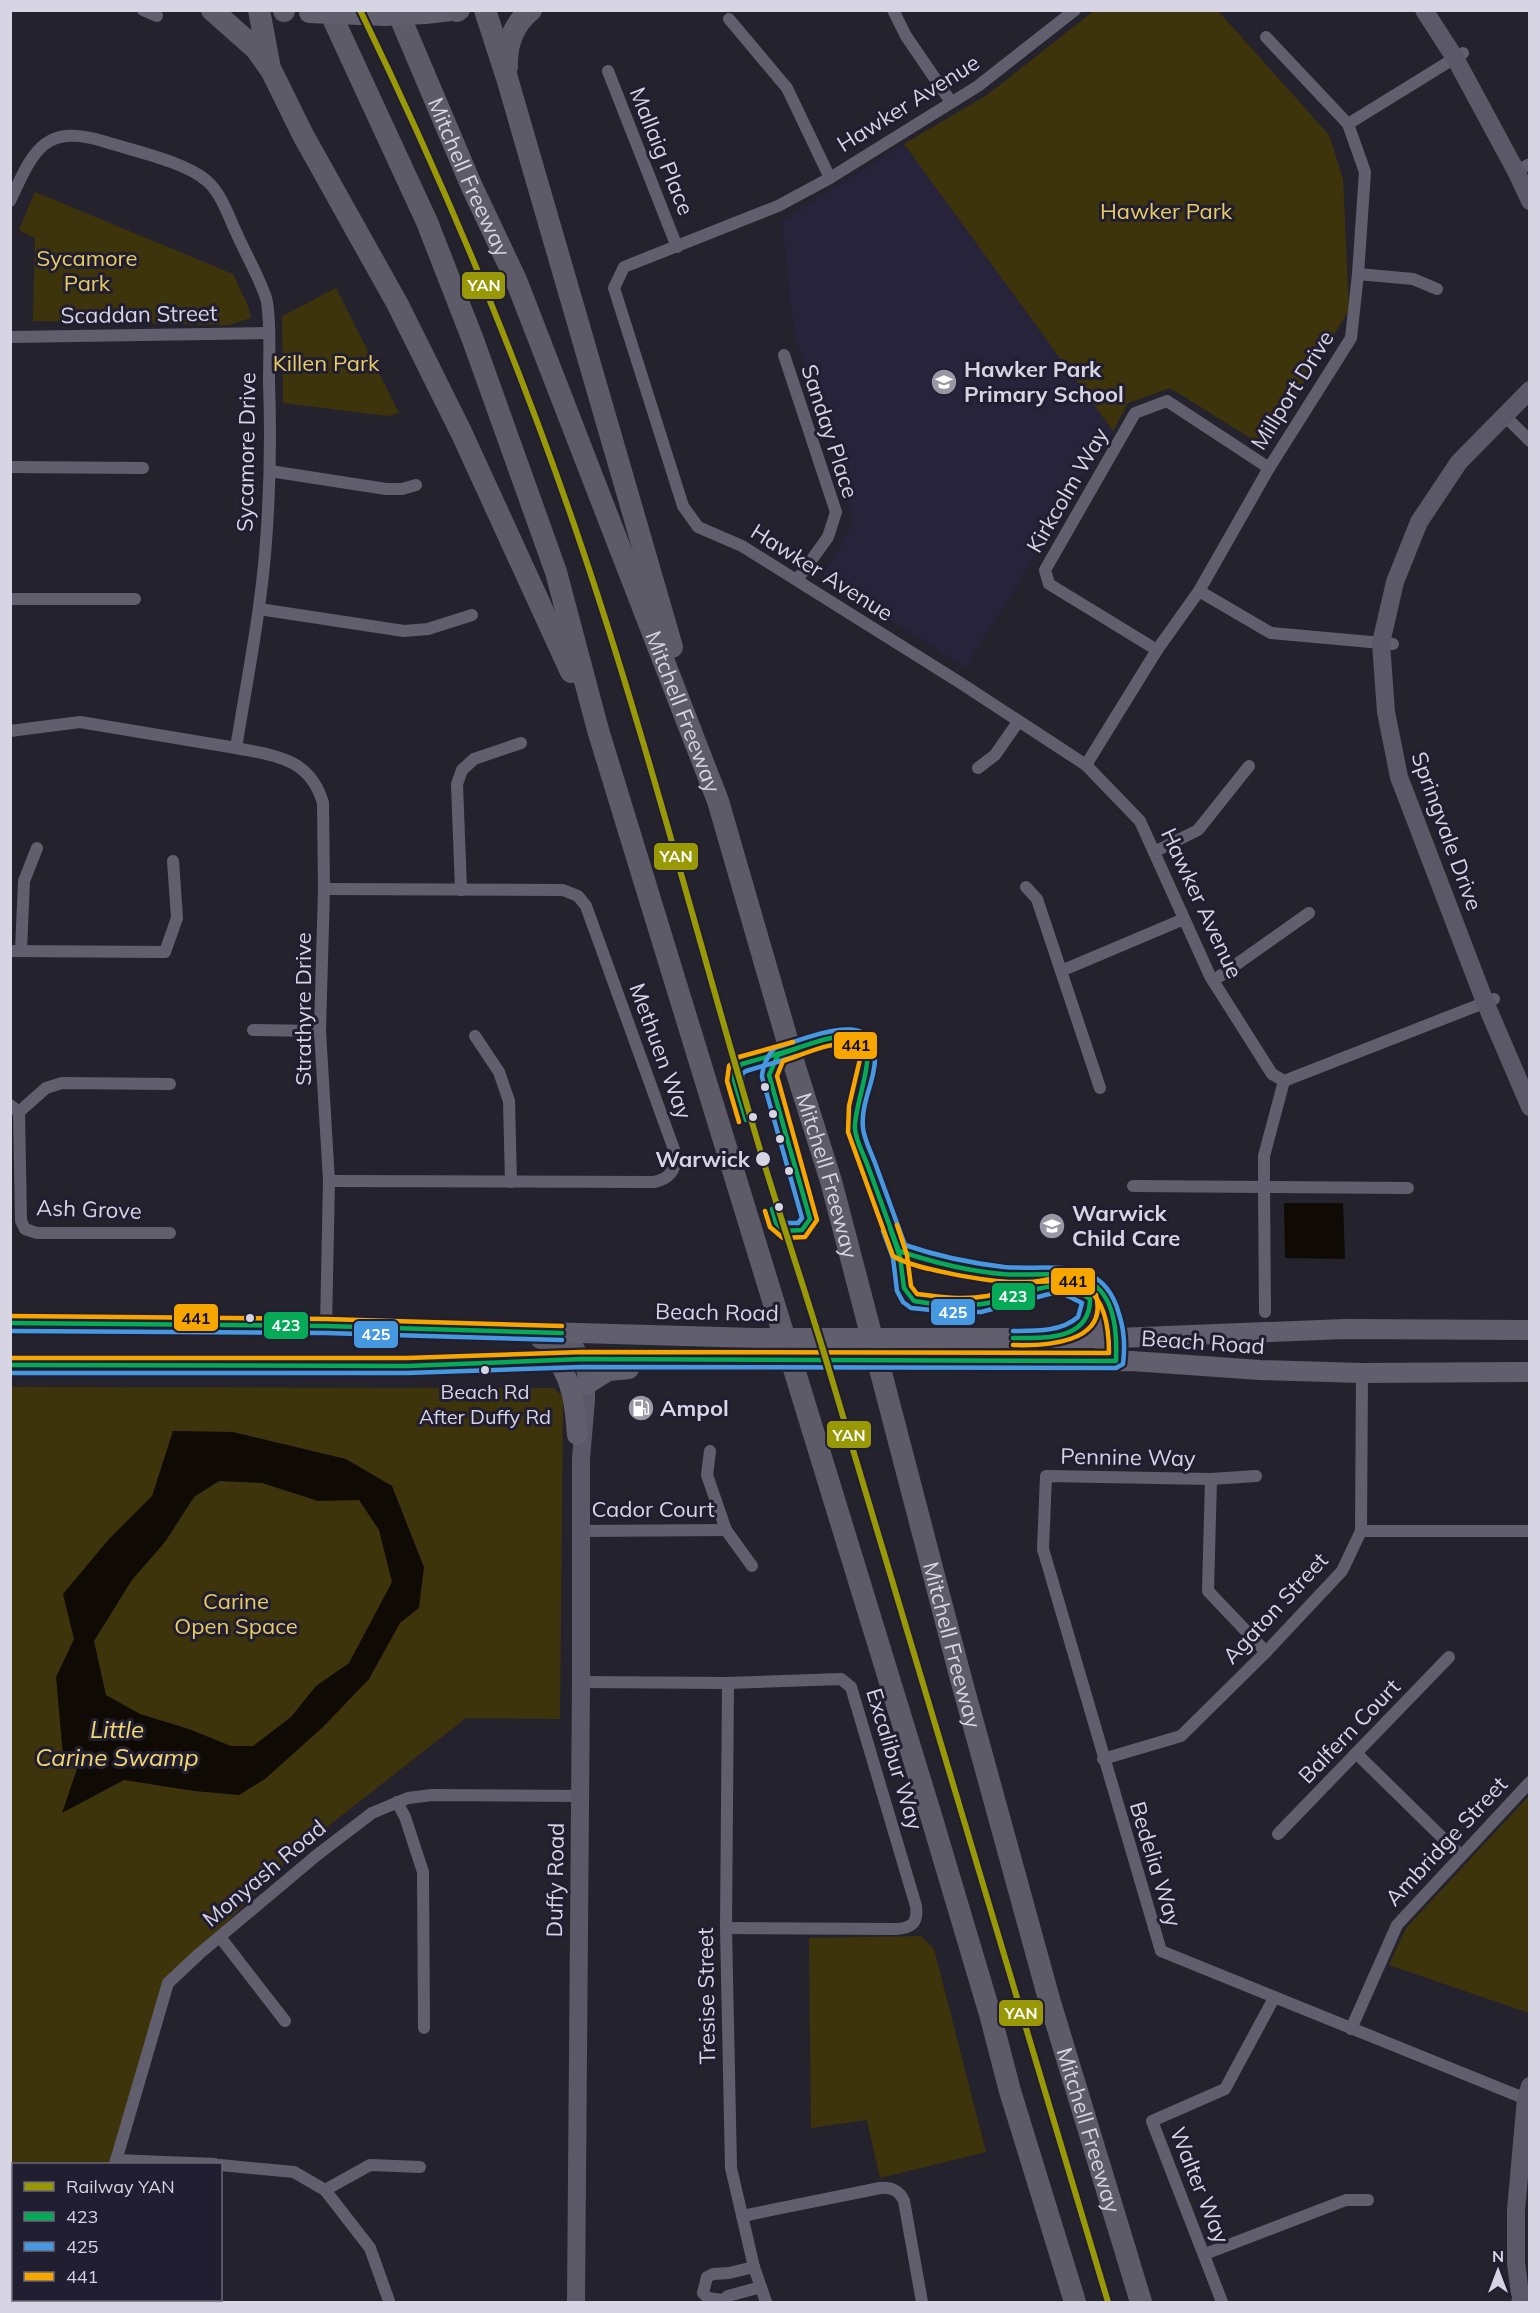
<svg xmlns="http://www.w3.org/2000/svg" width="1540" height="2313" viewBox="0 0 1540 2313" font-family="Mulish,sans-serif">
	<style>
		.built { fill: #27233b }
		.green { fill: #3e340b }
		.water { fill: #100a04; fill-rule: evenodd }
		.lines { fill: none; stroke-linecap: round; stroke-linejoin: round }
		.street { stroke: #615f6e; stroke-width: 12 }
		.secondary { stroke: #5b5968; stroke-width: 18 }
		.primary { stroke: #615f6e; stroke-width: 20 }
		.highway { stroke: #5d5b67; stroke-width: 22 }
		.primary-bridge { stroke: #615f6e; stroke-width: 20 }
		.bus-1-casing { stroke: #211e32; stroke-width: 9 }
		.bus-2-casing { stroke: #211e32; stroke-width: 9 }
		.bus-3-casing { stroke: #211e32; stroke-width: 9 }
		.bus-1 { stroke: #06aa56; stroke-width: 4.5 }
		.bus-2 { stroke: #4699e1; stroke-width: 4.5 }
		.bus-3 { stroke: #f7a600; stroke-width: 4.5 }
		.rail-1-casing { stroke: #211e32; stroke-width: 10 }
		.rail-1 { stroke: #999806; stroke-width: 6 }
		.bus-dot { fill: #d7d5e3; stroke: #211e32; stroke-width: 2 }
		.labels { text-anchor: middle; stroke-width: 6; stroke-linejoin: round; paint-order: stroke }
		.bus-label { font-size: 20px; fill: #d7d5e3; stroke: #211e32 }
		.street-label { font-size: 22px; fill: #d7d5e3; stroke: #211e32 }
		.park-label { font-size: 22px; fill: #e8cd62; stroke: #211e32 }
		.poi-label { font-size: 22px; font-weight: bold; fill: #d7d5e3; stroke: #211e32; text-anchor: start }
		.stop-label { font-size: 22px; font-weight: bold; fill: #d7d5e3; stroke: #211e32; text-anchor: end }
		.water-label { font-size: 24px; font-style: italic; fill: #f3d86d; stroke: #211e32 }
		.line-badge { stroke: #211e32; stroke-width: 2 }
		.badge-label { font-size: 16px; text-anchor: middle; font-weight: bold; fill: #fff }
		.pale-badge-label { font-size: 16px; text-anchor: middle; font-weight: bold; fill: #111 }
	</style>
	<rect width="100%" height="100%" fill="#24232d"/>
	<path class="built" d="M904,144L1113,431L965,668L823,576L854,522L795,334L791,306L782,221Z"/>
	<g class="green">
		<path d="M1094,11H1218L1329,135L1343,179L1349,310L1265,447L1170,388L1128,403L1113,431L904,144L987,95Z"/>
		<path d="M35,192L233,274L248,306L251,318L229,325L33,321L35,238L19,230Z"/>
		<path d="M336,288L399,413L388,416L283,403L282,316Z"/>
		<path d="M11,1387L554,1388L563,1397L560,1719L466,1718L299,1849L164,1986L113,2164H14V2300H69L68,2302H11Z"/>
		<path d="M1529,1796V2013L1389,1965L1406,1928Z"/>
		<path d="M921,1936L934,1949L986,2152L880,2178L867,2120L811,2128L809,1938Z"/>
	</g>
	<g class="water">
		<path d="M1284,1203H1343L1345,1259L1285,1258Z"/>
		<path d="M173,1431L233,1432L346,1459L392,1486L424,1567L419,1608L400,1623L369,1679L323,1727L265,1779L239,1795L194,1791L124,1780L62,1813L81,1757L63,1755L56,1677L74,1639L63,1594L109,1539L152,1496ZM219,1481L262,1483L318,1501L359,1500L379,1530L392,1582L349,1663L316,1686L291,1717L253,1746H231L189,1729L140,1714L106,1695L94,1641L132,1580L165,1542L194,1497Z"/>
	</g>
	<g class="lines">
		<g class="street">
			<path d="M143,10L157,16"/>
			<path d="M893,10L906,36L951,102"/>
			<path d="M1075,10L978,86L830,178L778,206L624,267L614,288L683,506L698,527L742,546L959,682L1086,765L1140,821L1210,976L1272,1074L1284,1081L1494,999"/>
			<path d="M729,19L787,88L830,178"/>
			<path d="M1266,37L1348,124"/>
			<path d="M608,71L677,247"/>
			<path d="M1516,171L1530,164"/>
			<path d="M10,201C33,152 43,122 106,142C134,151 186,162 207,181C221,193 228,215 236,232C243,249 264,286 267,302C271,328 269,357 269,383C271,436 270,489 266,542C261,611 247,680 236,748L80,722L10,731"/>
			<path d="M1358,274L1413,279L1437,289"/>
			<path d="M10,337L268,333"/>
			<path d="M784,355L836,512L828,537L797,580"/>
			<path d="M1504,415L1530,441"/>
			<path d="M10,467L143,468"/>
			<path d="M270,471L386,489H402L416,485"/>
			<path d="M1199,591L1271,633L1393,644"/>
			<path d="M10,599H135"/>
			<path d="M259,609L404,631L428,629L472,615"/>
			<path d="M1157,650L1049,584L1045,570L1135,413L1167,401L1269,468"/>
			<path d="M236,748C276,756 310,758 323,803L324,889L320,1031L329,1181L326,1326"/>
			<path d="M1086,765L1157,650L1199,591L1269,468L1351,338L1358,274L1365,172L1348,124L1463,53"/>
			<path d="M978,768L995,755L1018,722"/>
			<path d="M1154,852L1198,830L1249,766"/>
			<path d="M1026,887L1037,899L1100,1088"/>
			<path d="M324,889L563,890L578,896L586,906L676,1155C676,1170 669,1179 654,1182L329,1181"/>
			<path d="M461,890L457,784L462,770L474,759L521,743"/>
			<path d="M10,951L165,952L177,918L173,861"/>
			<path d="M21,951L24,881L37,848"/>
			<path d="M1061,971L1184,919"/>
			<path d="M1213,981L1309,913"/>
			<path d="M253,1030L320,1031"/>
			<path d="M475,1036L499,1072L509,1101L511,1182"/>
			<path d="M1284,1081L1264,1156V1187L1408,1188"/>
			<path d="M10,1105L19,1112L21,1221L25,1229L37,1233H170"/>
			<path d="M19,1112L46,1088L62,1083L170,1084"/>
			<path d="M1133,1186L1264,1187L1265,1312"/>
			<path d="M1024,1275C1060,1277 1091,1268 1108,1307C1116,1326 1117,1340 1116,1361"/>
			<path d="M1049,1285L1076,1289L1090,1299L1101,1338L1100,1361"/>
			<path d="M710,1451L707,1475L726,1530L752,1566"/>
			<path d="M1256,1476L1211,1479L1046,1476L1043,1549L1161,1951L1526,2099"/>
			<path d="M1211,1479L1208,1591L1266,1652"/>
			<path d="M580,1531L726,1530"/>
			<path d="M1361,1531H1530"/>
			<path d="M581,1682L728,1683L841,1679L851,1687L916,1906C918,1923 912,1928 896,1929L726,1928"/>
			<path d="M728,1683L726,1928L731,2168L754,2267L766,2302"/>
			<path d="M1356,1753L1460,1855"/>
			<path d="M1103,1759L1181,1736L1266,1652L1342,1571L1361,1531L1362,1373"/>
			<path d="M397,1802L405,1817L423,1872L424,2028"/>
			<path d="M1278,1834L1449,1657"/>
			<path d="M220,1937L285,2021"/>
			<path d="M1351,2029L1397,1925L1530,1782"/>
			<path d="M116,2160L215,2164"/>
			<path d="M115,2164L168,1983L199,1954L317,1855L372,1813L408,1798L432,1795L580,1796"/>
			<path d="M220,2165L294,2172L325,2190L370,2248L389,2301"/>
			<path d="M325,2190L370,2165L420,2167"/>
			<path d="M742,2216L880,2188C891,2187 900,2191 904,2201L922,2302"/>
			<path d="M1205,2254L1346,2200H1368"/>
			<path d="M754,2267L729,2273L713,2274L707,2277L703,2293L708,2298L723,2300L728,2296L761,2287"/>
			<path d="M76,2302L77,2300"/>
			<path d="M1222,2302L1152,2121L1225,2089L1274,1998"/>
		</g>
		<g class="secondary">
			<path d="M1424,10L1455,58L1516,171L1530,201"/>
			<path d="M1530,390L1459,462L1419,522L1395,582L1381,643L1386,712L1399,777L1485,1002L1530,1107"/>
			<path d="M540,1340L559,1341L571,1346L576,1349L586,1372V1400L581,1459V1682L576,2302"/>
			<path d="M1521,2302L1516,2263V2210L1526,2099L1530,2086"/>
		</g>
		<g class="primary">
			<path d="M425,14L460,10"/>
			<path d="M10,1323L326,1326L755,1338"/>
			<path d="M1058,1335C1081,1327 1088,1324 1090,1299"/>
			<path d="M899,1338H1117L1345,1329L1530,1330"/>
			<path d="M557,1360C573,1383 575,1408 577,1435"/>
			<path d="M905,1362L1132,1361L1260,1370L1362,1373L1530,1372"/>
			<path d="M10,1365L407,1366L582,1359L761,1360"/>
			<path d="M586,1385L608,1371L629,1369"/>
		</g>
		<g class="highway">
			<path d="M212,10L256,49L271,70L303,135L398,305L462,434L571,672"/>
			<path d="M259,10L269,63"/>
			<path d="M284,10V11"/>
			<path d="M329,10L427,222L473,340L556,572L598,730L929,1809L990,2014L1010,2091L1075,2302"/>
			<path id="s1" d="M397,10L472,187L516,280L718,801L795,1067L831,1181L961,1679L1049,1999L1141,2302"/>
			<path d="M485,10L507,78L672,647"/>
			<path d="M457,11L458,10"/>
			<path d="M507,67C506,45 513,25 531,10"/>
		</g>
		<g class="primary-bridge">
			<path d="M309,13L385,16L425,14"/>
			<path d="M755,1338H899"/>
			<path d="M761,1360L905,1362"/>
		</g>
		<defs>
			<g id="bus-1">
				<path d="M746,1120L734,1080L735,1070L742,1064L795,1049"/>
				<path d="M890,1228L900,1257L904,1288L914,1301C938,1305 964,1308 988,1303C1027,1296 1052,1272 1090,1299C1090,1341 1044,1338 1013,1338"/>
				<path d="M10,1323L326,1326L562,1333"/>
				<path d="M10,1365L407,1366L582,1359L1116,1361C1117,1336 1116,1300 1093,1284C1071,1268 1029,1277 1002,1274C967,1271 932,1262 899,1251C888,1222 878,1193 867,1164C863,1153 856,1141 855,1129C853,1107 878,1054 862,1040C847,1027 796,1049 778,1055L769,1075L810,1219L802,1230L784,1231L776,1223L772,1209"/>
			</g>
			<g id="bus-2">
				<path d="M753,1118L742,1079V1074L746,1071L797,1056"/>
				<path d="M883,1231L893,1258L897,1291L903,1302L911,1308L951,1312H981L1053,1293L1064,1294L1082,1303L1078,1317C1061,1332 1035,1331 1013,1331"/>
				<path d="M10,1331L326,1333L562,1340"/>
				<path d="M10,1373H407L582,1367L1116,1368L1123,1364C1125,1348 1124,1329 1119,1314C1103,1254 1051,1271 1004,1267C970,1263 937,1256 905,1245C895,1218 885,1190 875,1163C871,1152 864,1139 863,1128C861,1109 869,1092 873,1074C889,1001 811,1037 775,1048C768,1054 762,1068 762,1077L802,1218L798,1223H787L783,1219L779,1207"/>
			</g>
			<g id="bus-3">
				<path d="M739,1122L727,1081L729,1066L739,1057L793,1042"/>
				<path d="M897,1225L907,1255L911,1286L917,1294C940,1297 964,1300 987,1296C1027,1288 1060,1262 1096,1295C1109,1344 1044,1346 1013,1345"/>
				<path d="M10,1316L326,1319L562,1326"/>
				<path d="M10,1358H407L582,1352L1109,1353C1109,1333 1107,1303 1088,1290C1068,1277 1037,1283 1015,1282C989,1282 913,1269 893,1256L848,1132L849,1106L860,1059L857,1046C840,1037 802,1055 783,1061L777,1076L817,1220L805,1237L783,1238L770,1227L765,1211"/>
			</g>
		</defs>
		<use href="#bus-1" class="bus-1-casing"/>
		<use href="#bus-2" class="bus-2-casing"/>
		<use href="#bus-3" class="bus-3-casing"/>
		<use href="#bus-1" class="bus-1"/>
		<use href="#bus-2" class="bus-2"/>
		<use href="#bus-3" class="bus-3"/>
		<defs>
			<path id="rail-1" d="M360,10C445,185 520,364 582,548C649,747 701,951 761,1153C783,1226 808,1299 830,1373C924,1682 1014,1993 1108,2302"/>
		</defs>
		<use href="#rail-1" class="rail-1-casing"/>
		<use href="#rail-1" class="rail-1"/>
	</g>
	<defs>
		<symbol id="school-disc" viewBox="-11 -11 22 22"><circle r="9.5" fill="#9897a3" stroke="#211e32"/><path d="M0-5L7-2L0 1L-7-2ZM-4 1L0 2.5L4 1V4Q0 6-4 4Z" fill="#fff"/></symbol>
		<symbol id="fuel-disc" viewBox="-11 -11 22 22"><circle r="9.5" fill="#9897a3" stroke="#211e32"/><path d="M-5.5-6h7V0h2V4h1.3V-2.5L3-4.5l.8-.8L6-3V5H2.5V1h-1V6h-7ZM-4.2-4.7v3.2H.2V-4.7Z" fill="#fff"/></symbol>
	</defs>
	<g fill-rule="evenodd">
		<use href="#school-disc" x="929" y="367" width="30" height="30"/>
		<use href="#school-disc" x="1037" y="1211" width="30" height="30"/>
		<use href="#fuel-disc" x="626" y="1393" width="30" height="30"/>
	</g>
	<g class="bus-dot">
		<circle cx="765" cy="1087" r="5"/>
		<circle cx="773" cy="1114" r="5"/>
		<circle cx="753" cy="1117" r="5"/>
		<circle cx="780" cy="1139" r="5"/>
		<circle cx="763" cy="1159" r="8"/>
		<circle cx="789" cy="1171" r="5"/>
		<circle cx="779" cy="1207" r="5"/>
		<circle cx="250" cy="1318" r="5"/>
		<circle cx="485" cy="1370" r="5"/>
	</g>
	<g class="labels">
		<g class="bus-label">
			<text x="485" y="1399">Beach Rd<tspan x="485" dy="25">After Duffy Rd</tspan></text>
		</g>
		<g class="street-label">
			<text transform="translate(908 103) rotate(-32)" y="8">Hawker Avenue</text>
			<text transform="translate(662 151) rotate(68)" y="8">Mallaig Place</text>
			<text dy="8" stroke="none"><textPath href="#s1" startOffset="182">Mitchell Freeway</textPath></text>
			<text transform="translate(139 314) rotate(-1)" y="8">Scaddan Street</text>
			<text transform="translate(1292 390) rotate(-58)" y="8">Millport Drive</text>
			<text transform="translate(830 431) rotate(72)" y="8">Sanday Place</text>
			<text transform="translate(246 452) rotate(-89)" y="8">Sycamore Drive</text>
			<text transform="translate(1067 490) rotate(-60)" y="8">Kirkcolm Way</text>
			<text transform="translate(822 572) rotate(32)" y="8">Hawker Avenue</text>
			<text dy="8" stroke="none"><textPath href="#s1" startOffset="758">Mitchell Freeway</textPath></text>
			<text transform="translate(1447 831) rotate(70)" y="8">Springvale Drive</text>
			<text transform="translate(1202 903) rotate(65)" y="8">Hawker Avenue</text>
			<text transform="translate(303 1009) rotate(-90)" y="8">Strathyre Drive</text>
			<text transform="translate(661 1051) rotate(70)" y="8">Methuen Way</text>
			<text dy="8" stroke="none"><textPath href="#s1" startOffset="1244">Mitchell Freeway</textPath></text>
			<text transform="translate(89 1209) rotate(2)" y="8">Ash Grove</text>
			<text transform="translate(717 1312) rotate(1)" y="8">Beach Road</text>
			<text transform="translate(1203 1342) rotate(4)" y="8">Beach Road</text>
			<text transform="translate(1128 1457) rotate(1)" y="8">Pennine Way</text>
			<text x="653" y="1517">Cador Court</text>
			<text transform="translate(1275 1608) rotate(-47)" y="8">Agaton Street</text>
			<text dy="8" stroke="none"><textPath href="#s1" startOffset="1730">Mitchell Freeway</textPath></text>
			<text transform="translate(1349 1731) rotate(-46)" y="8">Balfern Court</text>
			<text transform="translate(895 1759) rotate(73)" y="8">Excalibur Way</text>
			<text transform="translate(1446 1841) rotate(-47)" y="8">Ambridge Street</text>
			<text transform="translate(1156 1864) rotate(73)" y="8">Bedelia Way</text>
			<text transform="translate(264 1873) rotate(-40)" y="8">Monyash Road</text>
			<text transform="translate(555 1880) rotate(-89)" y="8">Duffy Road</text>
			<text transform="translate(706 1996) rotate(-91)" y="8">Tresise Street</text>
			<text dy="8" stroke="none"><textPath href="#s1" startOffset="2234">Mitchell Freeway</textPath></text>
			<text transform="translate(1200 2185) rotate(68)" y="8">Walter Way</text>
		</g>
		<g class="park-label">
			<text x="1166" y="219">Hawker Park</text>
			<text x="87" y="266">Sycamore<tspan x="87" dy="25">Park</tspan></text>
			<text x="326" y="371">Killen Park</text>
			<text x="236" y="1609">Carine<tspan x="236" dy="25">Open Space</tspan></text>
		</g>
		<g class="poi-label">
			<text x="964" y="377">Hawker Park<tspan x="964" dy="25">Primary School</tspan></text>
			<text x="1072" y="1221">Warwick<tspan x="1072" dy="25">Child Care</tspan></text>
			<text x="660" y="1416">Ampol</text>
		</g>
		<g class="stop-label">
			<text x="750" y="1167">Warwick</text>
		</g>
		<g class="water-label">
			<text x="117" y="1738">Little<tspan x="117" dy="28">Carine Swamp</tspan></text>
		</g>
	</g>
	<g class="line-badge">
		<rect x="461" y="271" width="45" height="29" rx="6" fill="#999806"/>
		<rect x="653" y="842" width="46" height="29" rx="6" fill="#999806"/>
		<rect x="833" y="1031" width="45" height="29" rx="6" fill="#f7a600"/>
		<rect x="1050" y="1267" width="46" height="29" rx="6" fill="#f7a600"/>
		<rect x="991" y="1282" width="45" height="29" rx="6" fill="#06aa56"/>
		<rect x="930" y="1298" width="46" height="28" rx="6" fill="#4699e1"/>
		<rect x="173" y="1303" width="46" height="29" rx="6" fill="#f7a600"/>
		<rect x="263" y="1311" width="46" height="29" rx="6" fill="#06aa56"/>
		<rect x="353" y="1320" width="46" height="29" rx="6" fill="#4699e1"/>
		<rect x="826" y="1420" width="46" height="29" rx="6" fill="#999806"/>
		<rect x="998" y="1999" width="46" height="28" rx="6" fill="#999806"/>
	</g>
	<g class="badge-label">
		<text x="484" y="291">YAN</text>
		<text x="676" y="862">YAN</text>
		<text x="1013" y="1302">423</text>
		<text x="953" y="1318">425</text>
		<text x="286" y="1331">423</text>
		<text x="376" y="1340">425</text>
		<text x="849" y="1441">YAN</text>
		<text x="1021" y="2019">YAN</text>
	</g>
	<g class="pale-badge-label">
		<text x="856" y="1051">441</text>
		<text x="1073" y="1287">441</text>
		<text x="196" y="1324">441</text>
	</g>
	<rect width="1540" height="2313" fill="none" stroke="#d7d5e3" stroke-width="24"/>
	<rect x="12" y="2163" width="210" height="138" fill="#211e32" stroke="#6a6779" stroke-width="1.5"/>
	<rect x="24" y="2182" width="30" height="9" fill="#999806" stroke="#6a6779" stroke-width="1.5"/>
	<text x="66" y="2193" font-size="18" fill="#d7d5e3">Railway YAN</text>
	<rect x="24" y="2212" width="30" height="9" fill="#06aa56" stroke="#6a6779" stroke-width="1.5"/>
	<text x="66" y="2223" font-size="18" fill="#d7d5e3">423</text>
	<rect x="24" y="2242" width="30" height="9" fill="#4699e1" stroke="#6a6779" stroke-width="1.5"/>
	<text x="66" y="2253" font-size="18" fill="#d7d5e3">425</text>
	<rect x="24" y="2272" width="30" height="9" fill="#f7a600" stroke="#6a6779" stroke-width="1.5"/>
	<text x="66" y="2283" font-size="18" fill="#d7d5e3">441</text>
	<g transform="translate(1498 2271)" stroke="#211e32" stroke-width="4.5" paint-order="stroke">
	<path d="M0-4.5L10 22L0 15L-10 22Z" fill="#d7d5e3"/>
	<text y="-9" font-size="16" font-weight="bold" text-anchor="middle" fill="#d7d5e3">N</text>
	</g>
</svg>
